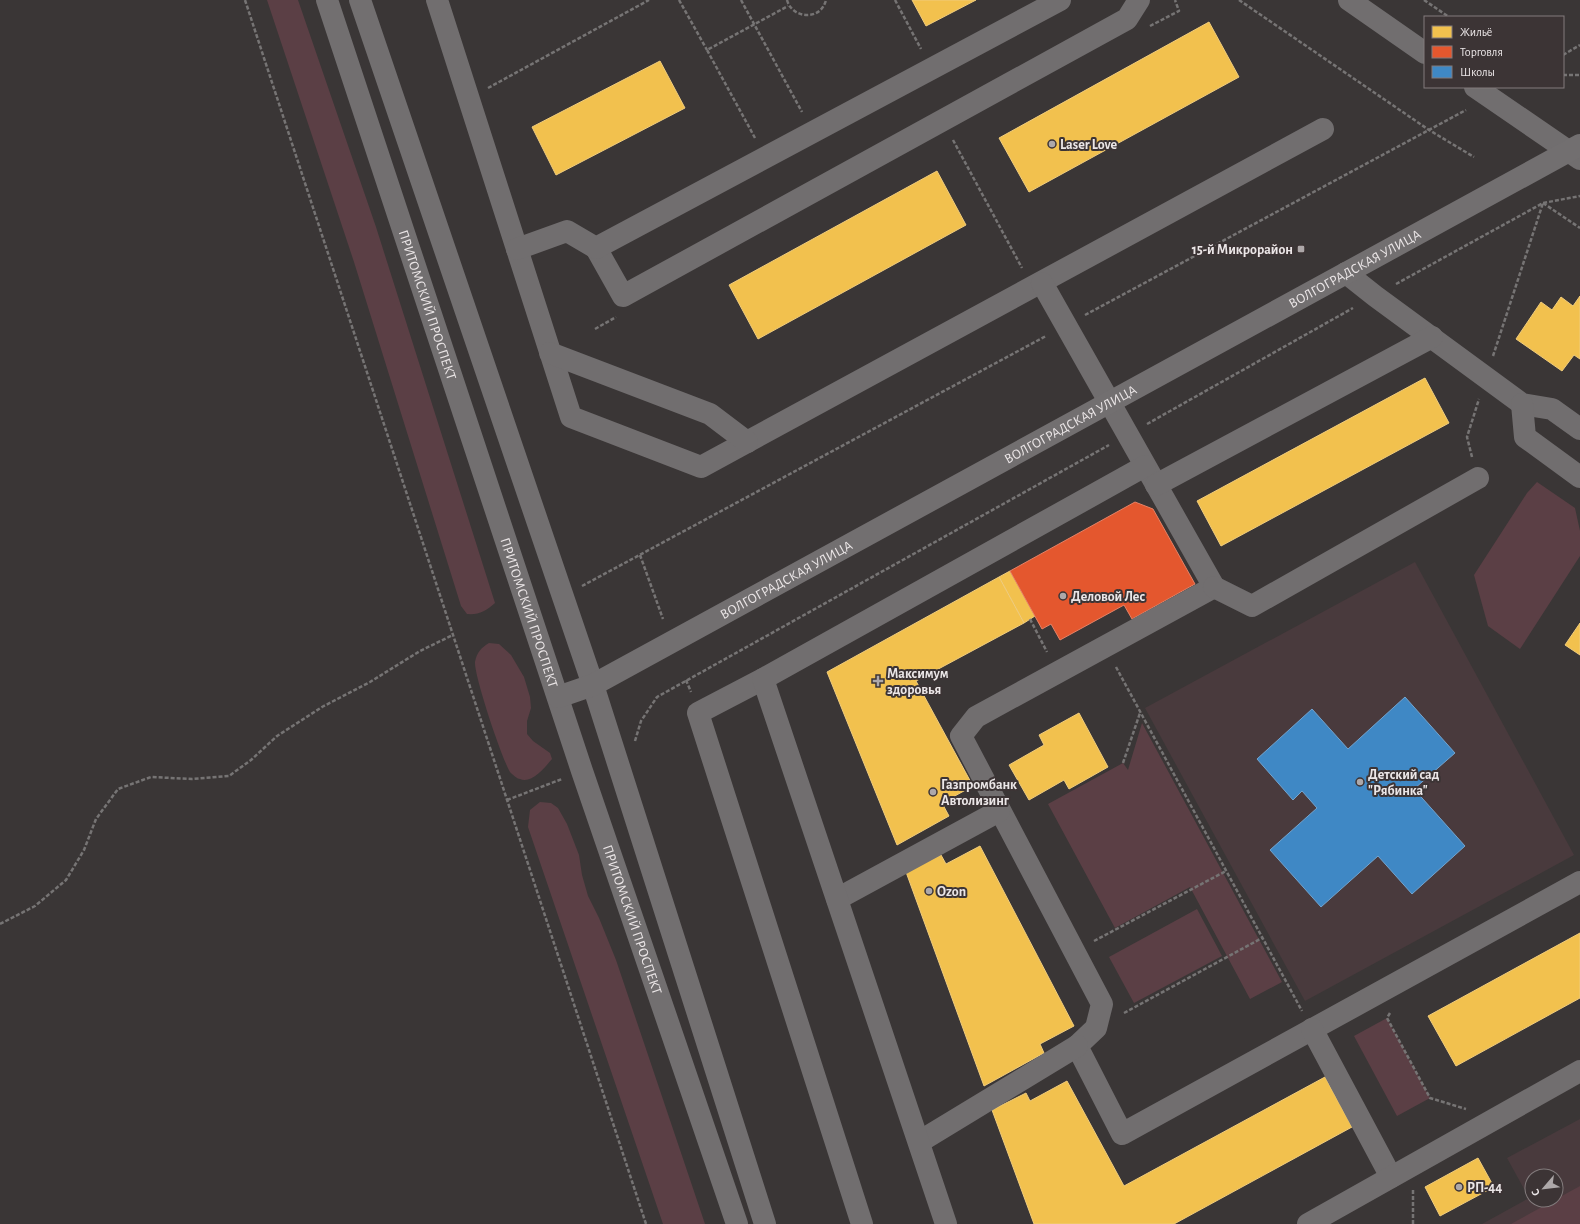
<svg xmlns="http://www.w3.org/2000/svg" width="1580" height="1224" viewBox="0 0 1580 1224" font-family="'Alegreya Sans',sans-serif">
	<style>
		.built { fill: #493a3d; fill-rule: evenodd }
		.green { fill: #5b3f45 }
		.homes { fill: #f2c14e; stroke: #f0cc7c }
		.shops { fill: #e4572e; stroke: #e68266 }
		.schools { fill: #3f88c5; stroke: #73a4cf }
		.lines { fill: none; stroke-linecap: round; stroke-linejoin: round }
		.path { stroke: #767474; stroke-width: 2.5; stroke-dasharray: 4 2; stroke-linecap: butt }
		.minor { stroke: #716e6f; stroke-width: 22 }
		.major { stroke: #726f70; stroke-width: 22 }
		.poi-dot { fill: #ada8a9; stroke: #3c3435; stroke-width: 1.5 }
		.labels { text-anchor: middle; stroke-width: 4; stroke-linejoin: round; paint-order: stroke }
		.poi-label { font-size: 14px; font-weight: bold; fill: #ebe6e7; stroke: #3c3435; text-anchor: start }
		.street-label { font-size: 14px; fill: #ebe6e7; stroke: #3c3435 }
	</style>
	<rect width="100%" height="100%" fill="#3a3636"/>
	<g class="built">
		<path d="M1415,562L1574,855L1305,1001L1145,708Z"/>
		<path d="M1580,1119V1224H1482L1529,1198L1507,1158ZM1532,1176H1556V1200H1532Z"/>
	</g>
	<g class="green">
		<path d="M267,0H298L376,227L495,603C486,611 479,615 467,614L461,606L354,262Z"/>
		<path d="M1537,482L1575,508L1580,531V556L1520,649L1488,626L1474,575L1527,493Z"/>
		<path d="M489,643L499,644L511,655L524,677L530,697L531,708L527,721V734L533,741L550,753L552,759C545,767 532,784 520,779C517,779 512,774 510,772C502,759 474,676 475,662C477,652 481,648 489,643Z"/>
		<path d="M1142,723L1282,982L1250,999L1190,887L1115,928L1048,804L1123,763L1128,770Z"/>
		<path d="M540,802L551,803L558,808L567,824L579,855L582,875L588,896L599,918L616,960L705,1224H663L528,827L530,810Z"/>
		<path d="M1197,909L1222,956L1134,1003L1109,957Z"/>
		<path d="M1387,1018L1430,1098L1397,1116L1354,1036Z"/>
		<path d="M1580,1186V1224H1511Z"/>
	</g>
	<g class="homes">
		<path d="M912,0H976L926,26Z"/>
		<path d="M1209,22L1239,77L1029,192L999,138Z"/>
		<path d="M660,61L685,108L556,175L532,127Z"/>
		<path d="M937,171L966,225L758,339L729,285Z"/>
		<path d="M1580,296V359L1574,355L1562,371L1516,339L1541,302L1552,310L1561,297L1573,306Z"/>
		<path d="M1425,378L1449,423L1221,546L1197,501Z"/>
		<path d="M1010,571L1035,616L1024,623L999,577Z"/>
		<path d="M999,577L1024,623L916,681L973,786L942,803L949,816L897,845L827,672Z"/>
		<path d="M1580,623V655L1565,645Z"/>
		<path d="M1079,713L1108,767L1069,789L1064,780L1029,800L1009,765L1044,745L1039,735Z"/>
		<path d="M980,846L1074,1026L1040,1044L1044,1053L984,1086L906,872L941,855L946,864Z"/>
		<path d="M1580,933V998L1456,1066L1428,1016Z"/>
		<path d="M1325,1077L1352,1127L1174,1224H1034L992,1110L1026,1093L1030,1101L1067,1081L1124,1186Z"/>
		<path d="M1478,1158L1494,1187L1440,1216L1425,1187Z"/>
	</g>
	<path class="shops" d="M1135,502L1153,509L1195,584L1132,619L1124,605L1060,640L1051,624L1042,629L1010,571Z"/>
	<path class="schools" d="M1405,697L1455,753L1414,789L1465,846L1412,894L1378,856L1321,907L1270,850L1317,808L1302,791L1293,800L1257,759L1312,709L1348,749Z"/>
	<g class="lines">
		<g class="path">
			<path d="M245,0L646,1224"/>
			<path d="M679,0L707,50"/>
			<path d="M741,0L802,112"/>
			<path d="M787,0C792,19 821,21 826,0"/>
			<path d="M895,0L921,49"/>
			<path d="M1239,0L1429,130L1474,157"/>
			<path d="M1424,0L1449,17"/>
			<path d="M1150,26L1179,11L1175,0"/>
			<path d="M1563,55L1580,45"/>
			<path d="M1563,75H1580"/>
			<path d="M488,88L649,0"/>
			<path d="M755,138L707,50L788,6"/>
			<path d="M953,140L1022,268"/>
			<path d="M1543,203L1580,228"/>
			<path d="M1396,284L1543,203L1580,196"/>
			<path d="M1085,315L1466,110"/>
			<path d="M595,329L616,317"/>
			<path d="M1493,356L1543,203"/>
			<path d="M1147,424L1353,308"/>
			<path d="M1472,457L1467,437L1479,399"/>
			<path d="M640,555L663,619"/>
			<path d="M582,586L1046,336"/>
			<path d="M1030,619L1047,652"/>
			<path d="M1116,667L1302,1011"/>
			<path d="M686,680L691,692"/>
			<path d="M635,741L641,721L657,697L1109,445"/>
			<path d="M1123,763L1140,713"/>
			<path d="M507,800L562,779"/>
			<path d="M0,924L35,906L66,880L84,850L96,819L118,789L151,777L192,779L229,776L251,760L277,736L322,707L370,682L420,651L453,635"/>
			<path d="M1094,941L1226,871"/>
			<path d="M1124,1013L1262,938"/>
			<path d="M1390,1013L1387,1018L1430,1098L1466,1109"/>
			<path d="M1413,1190V1224"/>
		</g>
		<g class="minor">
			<path d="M437,0L571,417L701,467L1323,129"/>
			<path d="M1349,0L1425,53"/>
			<path d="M1475,87L1580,159"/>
			<path d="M596,248L623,296L1127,19L1139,0"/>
			<path d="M517,249L567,231L596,248L1060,0"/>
			<path d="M1346,273L1375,296L1522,404L1552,409L1580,429"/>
			<path d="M1042,283L1214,587L976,717L961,736L1102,1004L1096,1028L1077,1046L1122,1134L1580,882"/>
			<path d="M550,353L710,414L747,442"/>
			<path d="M1522,404L1525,437L1580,477"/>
			<path d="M1156,485L1432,337"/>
			<path d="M1214,587L1252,606L1478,478"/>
			<path d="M763,679L698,713L862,1224"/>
			<path d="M837,899L999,811"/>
			<path d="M1312,1029L1391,1177"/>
			<path d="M919,1142L1077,1046"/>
			<path d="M946,1224L763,679L1145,466"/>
			<path d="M1308,1224L1580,1071"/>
		</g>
		<g class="major">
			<path id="s1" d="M327,0L582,771L737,1224"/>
			<path d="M360,0L593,685L765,1224"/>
			<path id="s2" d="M558,697L593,685L1580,145"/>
		</g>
	</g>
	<g class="poi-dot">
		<circle cx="1052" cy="144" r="4"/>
		<rect x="1297" y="245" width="8" height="8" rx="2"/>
		<circle cx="1063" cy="596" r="4"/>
		<path d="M876 675h4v4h4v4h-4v4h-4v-4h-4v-4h4z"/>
		<circle cx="1360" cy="782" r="4"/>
		<circle cx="933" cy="792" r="4"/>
		<circle cx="929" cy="891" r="4"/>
		<circle cx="1459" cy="1187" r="4"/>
	</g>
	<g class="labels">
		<g class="poi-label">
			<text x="1060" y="149">Laser Love</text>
			<text x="1293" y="254" text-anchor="end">15-й Микрорайон</text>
			<text x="1071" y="601">Деловой Лес</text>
			<text x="887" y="678">Максимум<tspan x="887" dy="16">здоровья</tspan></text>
			<text x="1368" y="779">Детский сад<tspan x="1368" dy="16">"Рябинка"</tspan></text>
			<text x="941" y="789">Газпромбанк<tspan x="941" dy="16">Автолизинг</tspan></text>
			<text x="937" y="896">Ozon</text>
			<text x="1467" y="1192">РП-44</text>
		</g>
		<g class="street-label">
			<text dy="5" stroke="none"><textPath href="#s2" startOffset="905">ВОЛГОГРАДСКАЯ УЛИЦА</textPath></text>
			<text dy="5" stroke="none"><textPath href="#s1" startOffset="321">ПРИТОМСКИЙ ПРОСПЕКТ</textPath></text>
			<text dy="5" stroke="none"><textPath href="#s2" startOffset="581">ВОЛГОГРАДСКАЯ УЛИЦА</textPath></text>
			<text dy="5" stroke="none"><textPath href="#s2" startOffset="257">ВОЛГОГРАДСКАЯ УЛИЦА</textPath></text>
			<text dy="5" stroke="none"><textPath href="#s1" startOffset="645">ПРИТОМСКИЙ ПРОСПЕКТ</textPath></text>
			<text dy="5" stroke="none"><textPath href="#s1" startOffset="969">ПРИТОМСКИЙ ПРОСПЕКТ</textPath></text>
		</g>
	</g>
	<rect x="1424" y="16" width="140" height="72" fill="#3c3435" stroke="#827b7c"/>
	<rect x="1432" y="26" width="20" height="12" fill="#f2c14e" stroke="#827b7c"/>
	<text x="1460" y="36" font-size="12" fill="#ebe6e7">Жильё</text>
	<rect x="1432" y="46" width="20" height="12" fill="#e4572e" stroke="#827b7c"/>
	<text x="1460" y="56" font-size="12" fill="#ebe6e7">Торговля</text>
	<rect x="1432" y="66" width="20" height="12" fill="#3f88c5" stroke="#827b7c"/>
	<text x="1460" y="76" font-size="12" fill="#ebe6e7">Школы</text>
	<g transform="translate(1544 1188) rotate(242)"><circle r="19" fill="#3c3435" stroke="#827b7c"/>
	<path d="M0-3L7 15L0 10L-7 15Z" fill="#ada8a9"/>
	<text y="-6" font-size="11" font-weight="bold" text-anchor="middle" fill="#ebe6e7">С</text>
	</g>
</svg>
